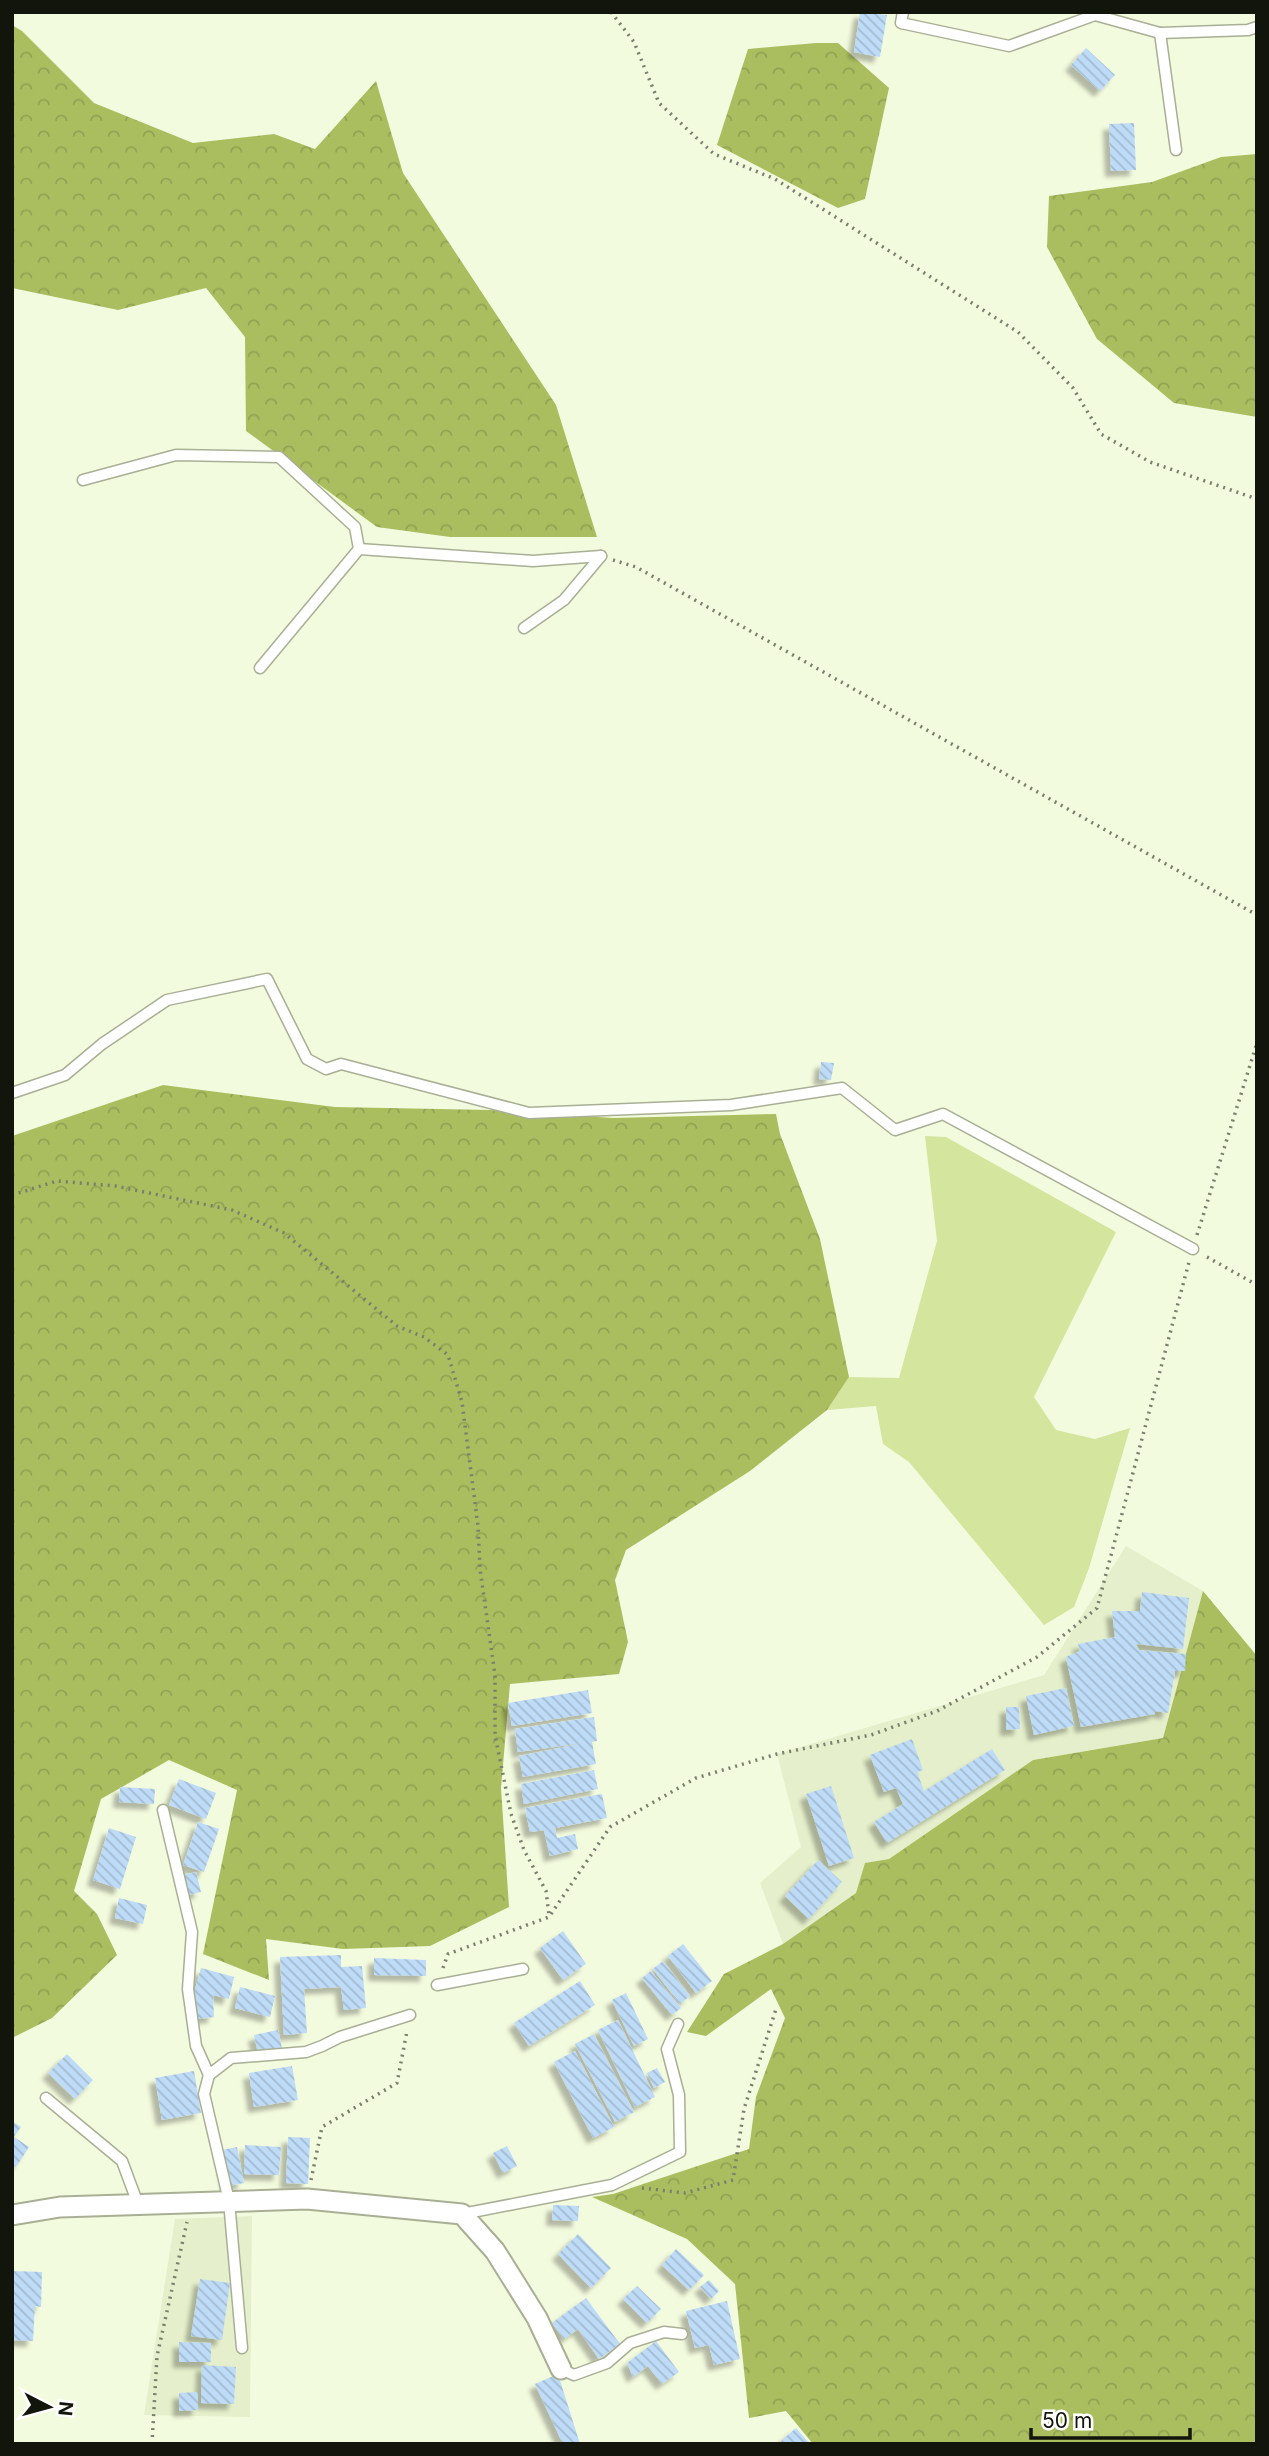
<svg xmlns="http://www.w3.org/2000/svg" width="1269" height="2456" viewBox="0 0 1269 2456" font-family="Inter,sans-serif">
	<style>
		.built { fill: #e5efcb }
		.green { fill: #d4e59e }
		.forest { fill: url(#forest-crowns) }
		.building { fill: url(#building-back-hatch); filter: url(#shadow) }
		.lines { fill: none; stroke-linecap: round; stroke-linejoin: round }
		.service-casing { stroke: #a8af94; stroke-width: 13 }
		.minor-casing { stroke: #a8af94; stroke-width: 23 }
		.path { stroke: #7a7f6d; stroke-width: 3.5; stroke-dasharray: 2 5; stroke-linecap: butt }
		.service { stroke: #fff; stroke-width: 10 }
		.minor { stroke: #fff; stroke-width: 19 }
	</style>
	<defs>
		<pattern id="forest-crowns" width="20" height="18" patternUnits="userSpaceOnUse" patternTransform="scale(1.75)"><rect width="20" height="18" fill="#aabe60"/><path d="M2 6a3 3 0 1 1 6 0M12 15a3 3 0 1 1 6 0" fill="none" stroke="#91a252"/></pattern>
		<pattern id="building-back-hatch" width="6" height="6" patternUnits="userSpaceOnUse" patternTransform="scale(1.75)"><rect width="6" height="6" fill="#bedbf7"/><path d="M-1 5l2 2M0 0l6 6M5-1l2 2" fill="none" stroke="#a2bbd2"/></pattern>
		<filter id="shadow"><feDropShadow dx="-6" dy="6" stdDeviation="2" flood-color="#0004"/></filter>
	</defs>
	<rect width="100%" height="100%" fill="#f3fbde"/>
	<g class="built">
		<path d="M1126,1546L1203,1591L1163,1738L1033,1760L889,1859L866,1863L856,1893L783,1944L760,1883L801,1847L777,1754L1044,1675Z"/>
		<path d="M252,2216L250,2417L144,2415L175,2219Z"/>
	</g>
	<path class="green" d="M925,1136L946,1137L1116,1232L1034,1397L1056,1430L1095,1439L1130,1428L1089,1568L1074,1607L1044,1625L909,1462L883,1444L876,1406L827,1410L849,1377L899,1378L937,1241Z"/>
	<g class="forest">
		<path d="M12,25L22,31L94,103L193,143L274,134L315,149L376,81L403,173L556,405L597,537H450L377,527L246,431L245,337L206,288L118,310L12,288Z"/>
		<path d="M816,43H838L889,88L865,199L838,208L717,145L748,49Z"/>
		<path d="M1257,154V417L1174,403L1097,339L1047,247L1049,196L1152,182L1221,157Z"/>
		<path d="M163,1085L335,1107L490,1110L613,1118L776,1114L780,1134L820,1239L849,1377L827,1410L750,1471L626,1550L615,1580L628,1642L619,1674L510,1684L501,1788L509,1907L430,1946L343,1949L266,1939L269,1980L203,1954L237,1790L169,1760L101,1799L74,1891L97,1914L117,1955L52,2018L12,2038V1136Z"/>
		<path d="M1203,1591L1257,1656V2444H813L786,2411L749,2418L735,2284L687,2239L592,2197L613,2194L749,2149L756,2097L785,2018L771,1989L706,2036L687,2032L724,1974L783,1944L856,1893L865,1863L889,1859L1033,1760L1163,1738Z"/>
	</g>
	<g class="building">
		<path d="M860,12L887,15L880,57L854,52Z"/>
		<path d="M1086,48L1115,75L1100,91L1071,65Z"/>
		<path d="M1134,123L1136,170L1111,171L1109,124Z"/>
		<path d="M821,1062L834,1063L831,1080L819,1079Z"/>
		<path d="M1142,1592L1189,1598L1183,1649L1136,1644L1139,1650L1186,1654L1185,1671H1175L1168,1713L1155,1711V1714L1081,1727L1066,1657L1080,1651L1078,1644L1115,1637L1112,1611H1140Z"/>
		<path d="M1066,1688L1074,1726L1034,1735L1026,1696Z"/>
		<path d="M588,1690L592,1713L512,1726L508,1703Z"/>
		<path d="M1006,1707H1019L1020,1729L1006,1730Z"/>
		<path d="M594,1717L597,1741L592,1742L596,1764L523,1777L519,1756L583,1743L518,1752L515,1729Z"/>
		<path d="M912,1739L923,1770L917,1772L924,1791L992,1749L1005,1770L887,1843L874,1822L903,1804L896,1788L884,1792L870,1755Z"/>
		<path d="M594,1770L598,1789L524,1804L521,1784Z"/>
		<path d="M179,1779L216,1793L206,1819L169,1805Z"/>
		<path d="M831,1786L854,1858L829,1866L806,1794Z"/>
		<path d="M120,1787L155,1789L154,1804L119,1802Z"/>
		<path d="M602,1794L607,1818L555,1828L557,1838L575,1834L578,1849L550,1856L544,1830L530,1832L525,1808Z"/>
		<path d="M198,1822L219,1829L204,1872L183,1865Z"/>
		<path d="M109,1828L136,1837L120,1889L93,1880Z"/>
		<path d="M818,1860L842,1882L809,1919L785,1896Z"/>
		<path d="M196,1872L201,1892L188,1895L183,1875Z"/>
		<path d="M119,1898L147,1905L143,1924L115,1918Z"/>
		<path d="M563,1931L586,1964L563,1980L540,1948Z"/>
		<path d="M683,1944L712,1981L696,1993L668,1956Z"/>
		<path d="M341,1955V1967L362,1966L366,2008L344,2010L341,1987L304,1989L307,2033L284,2035L280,1957Z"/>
		<path d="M374,1958L426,1960V1976L374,1975Z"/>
		<path d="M663,1961L690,1996L680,2004L653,1969Z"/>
		<path d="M201,1968L234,1977L229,1999L213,1995L214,2017L198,2019L194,1993Z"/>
		<path d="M651,1971L681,2008L672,2015L642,1978Z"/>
		<path d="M580,1981L595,2005L529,2046L514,2023Z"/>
		<path d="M240,1987L275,1996L270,2017L235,2008Z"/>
		<path d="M626,1993L648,2039L634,2046L612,2000Z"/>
		<path d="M618,2020L655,2097L635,2107L598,2030Z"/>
		<path d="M278,2030L282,2048L258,2053L254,2035Z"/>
		<path d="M594,2034L634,2112L615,2122L575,2044Z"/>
		<path d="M575,2051L614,2127L593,2138L554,2062Z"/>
		<path d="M67,2054L93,2080L75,2099L48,2073Z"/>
		<path d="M292,2066L298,2100L254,2107L249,2073Z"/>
		<path d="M657,2068L665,2082L654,2088L647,2073Z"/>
		<path d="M194,2071L201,2113L162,2120L155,2078Z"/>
		<path d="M12,2121L21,2127L14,2137L29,2147L16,2167L12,2165Z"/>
		<path d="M288,2137L310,2138L308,2184L286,2183Z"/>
		<path d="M245,2145L281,2147L279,2175L244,2174Z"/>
		<path d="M507,2146L517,2166L503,2173L493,2153Z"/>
		<path d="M237,2147L244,2183L228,2186L222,2150Z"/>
		<path d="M553,2205L579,2206L578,2221L552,2220Z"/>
		<path d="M578,2234L611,2268L591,2288L558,2254Z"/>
		<path d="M676,2249L704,2275L689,2290L662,2265Z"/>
		<path d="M12,2271L42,2272L41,2307L35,2306L33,2341L12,2340Z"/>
		<path d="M200,2279L230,2283L222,2340L191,2336Z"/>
		<path d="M709,2280L719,2291L711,2299L700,2287Z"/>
		<path d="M637,2286L661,2309L647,2323L623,2299Z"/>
		<path d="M586,2298L620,2344L599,2359L578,2329L564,2339L552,2323Z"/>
		<path d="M727,2301L740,2359L714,2365L709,2345L695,2348L686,2311Z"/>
		<path d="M656,2341L679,2372L662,2384L648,2366L633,2377L627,2363Z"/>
		<path d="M179,2342L211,2343V2362H179Z"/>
		<path d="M202,2365L236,2367L234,2404L201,2403Z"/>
		<path d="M558,2374L580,2444H563L535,2384Z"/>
		<path d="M198,2392V2410L179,2411V2393Z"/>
		<path d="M796,2428L810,2444H784L781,2441Z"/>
	</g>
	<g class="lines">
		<defs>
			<g id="service">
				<path d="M903,12L901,23L1009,46L1095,15L1160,33L1248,30L1257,27"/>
				<path d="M1160,33L1176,150"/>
				<path d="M83,480L176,455L279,457L355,527L359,549L260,668"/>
				<path d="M359,549L533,561L601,556"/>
				<path d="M524,628L564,600L601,556"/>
				<path d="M12,1093L65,1075L102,1044L167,1000L267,979L307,1059L326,1069L341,1064L529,1113L731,1105L842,1088L895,1130L943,1114L1193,1249"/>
				<path d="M163,1810L192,1932L188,1989L196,2046L209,2075"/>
				<path d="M437,1985L523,1969"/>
				<path d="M46,2098L122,2161L138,2204"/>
				<path d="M462,2214L612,2185L680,2152L679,2095L667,2049L678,2024"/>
				<path d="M242,2348L229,2201L204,2094L209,2075L231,2058L306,2052L322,2046L340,2037L410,2015"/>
				<path d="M561,2369L574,2375L607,2363L630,2343L664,2332L682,2334"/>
			</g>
			<path id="minor" d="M12,2215L60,2207L307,2199L462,2214L495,2251L537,2318L561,2369"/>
		</defs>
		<use href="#service" class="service-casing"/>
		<use href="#minor" class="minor-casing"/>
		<g class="path">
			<path d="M611,12L634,42L659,103L714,154L775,179L1018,332L1073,388L1101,434L1150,462L1257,499"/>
			<path d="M613,560L636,567L1257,915"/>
			<path d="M12,1195L57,1181L115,1186L232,1210L284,1233L397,1326L424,1337L448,1355L462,1402L478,1526L480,1569L495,1675V1735L511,1814L524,1850L546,1891L549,1915"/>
			<path d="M1197,1235L1257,1043"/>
			<path d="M1207,1257L1257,1285"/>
			<path d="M443,1968L448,1954L549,1917L610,1827L696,1778L777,1754L871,1735L937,1711L1037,1657L1097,1608L1189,1262"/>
			<path d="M311,2180L322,2127L397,2083L407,2031"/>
			<path d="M642,2188L685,2193L733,2180L744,2109L776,2009"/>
			<path d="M152,2444L157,2356L187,2222"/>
		</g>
		<use href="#service" class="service"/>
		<use href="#minor" class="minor"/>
	</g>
	<rect width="1269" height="2456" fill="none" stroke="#12150b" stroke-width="28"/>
	<g transform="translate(49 2407) rotate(96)" stroke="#ffffff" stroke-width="5" paint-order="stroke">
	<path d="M0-5L12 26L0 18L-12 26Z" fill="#12150b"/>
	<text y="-10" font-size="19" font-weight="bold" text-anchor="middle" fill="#12150b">N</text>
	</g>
	<path d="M1031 2428v10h159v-10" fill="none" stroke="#12150b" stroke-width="3.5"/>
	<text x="1042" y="2428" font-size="21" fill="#12150b" stroke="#ffffff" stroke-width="5" paint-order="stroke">50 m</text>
</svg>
